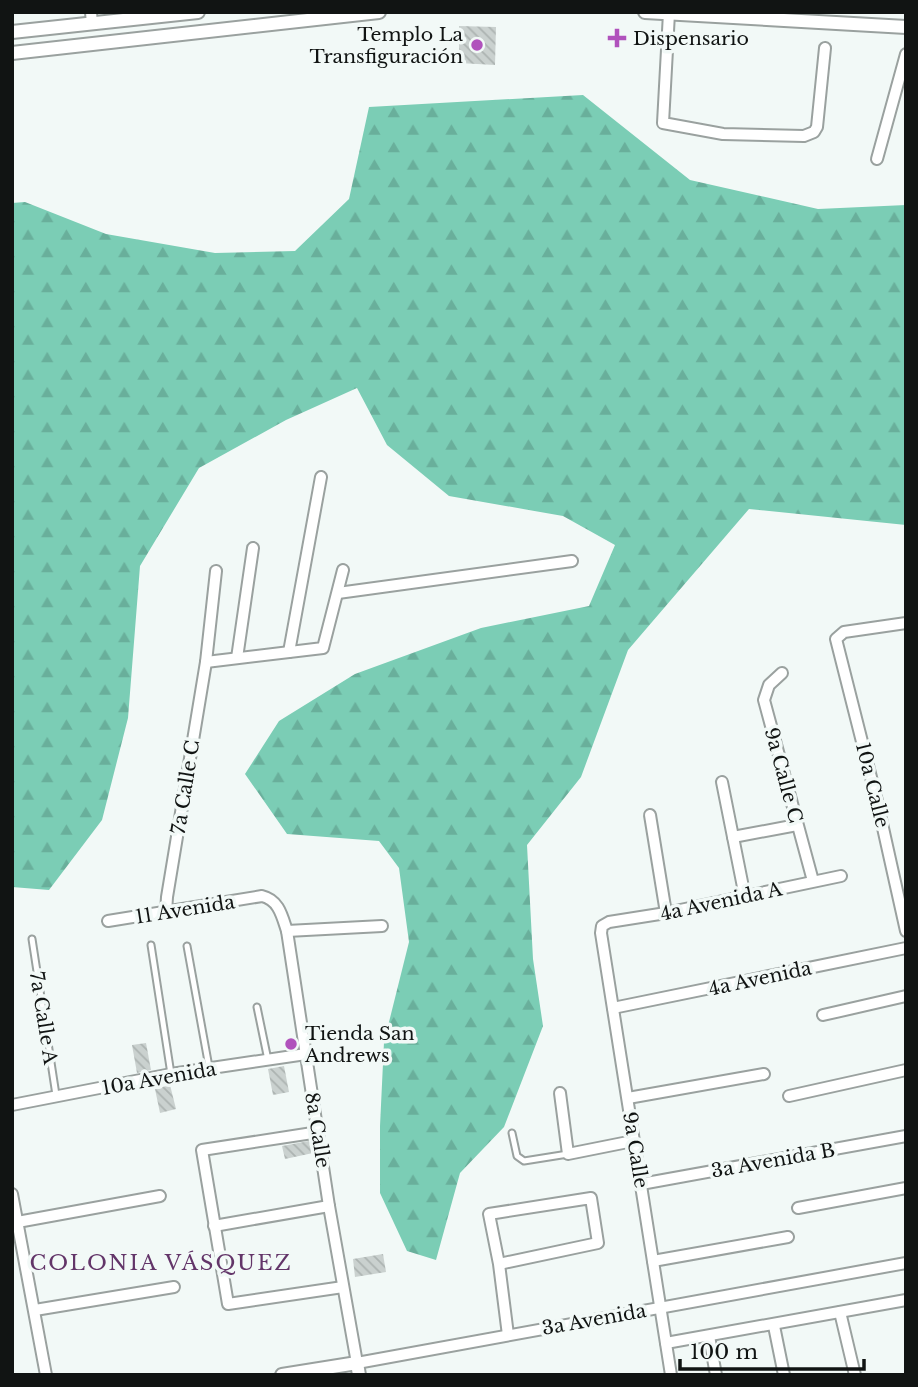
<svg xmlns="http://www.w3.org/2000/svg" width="918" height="1387" viewBox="0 0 918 1387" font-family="'Libre Baskerville',serif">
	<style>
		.forest { fill: url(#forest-firs) }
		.building { fill: url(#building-back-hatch) }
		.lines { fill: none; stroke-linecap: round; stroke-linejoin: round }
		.service-casing { stroke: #9aa19f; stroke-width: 9 }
		.minor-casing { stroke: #9aa19f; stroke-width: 14 }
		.tertiary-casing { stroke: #9aa19f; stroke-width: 16 }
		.service { stroke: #fff; stroke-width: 5 }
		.minor { stroke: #fff; stroke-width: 10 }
		.tertiary { stroke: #fff; stroke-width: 12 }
		.poi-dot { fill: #b052bc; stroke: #f2f9f7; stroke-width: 2.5 }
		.labels { text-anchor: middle; stroke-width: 7; stroke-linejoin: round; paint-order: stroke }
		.poi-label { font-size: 19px; fill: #111413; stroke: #f2f9f7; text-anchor: start }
		.street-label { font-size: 19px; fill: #111413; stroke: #f2f9f7 }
		.neighbourhood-label { font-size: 21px; letter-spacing: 2px; fill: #633569; stroke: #f2f9f7 }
	</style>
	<defs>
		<pattern id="forest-firs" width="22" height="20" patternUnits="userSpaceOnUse" patternTransform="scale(1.75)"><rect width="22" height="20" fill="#7bcdb5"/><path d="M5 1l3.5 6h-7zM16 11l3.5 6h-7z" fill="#69af9b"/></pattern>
		<pattern id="building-back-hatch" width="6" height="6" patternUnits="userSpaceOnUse" patternTransform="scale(1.75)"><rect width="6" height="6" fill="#cad1cf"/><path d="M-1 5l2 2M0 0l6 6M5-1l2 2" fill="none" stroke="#acb3b1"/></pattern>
	</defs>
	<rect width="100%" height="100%" fill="#f2f9f7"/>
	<path class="forest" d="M583,95L690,180L818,209L906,205V525L749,509L628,650L581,777L527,845L533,959L543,1026L504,1127L460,1173L436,1260L407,1251L380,1193V1126L384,1042L409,942L399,868L379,841L287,834L245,774L279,721L355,674L481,628L589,606L615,545L563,516L449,496L387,445L357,388L286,420L199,468L140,566L128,718L102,820L49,890L12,887V203L25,202L106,234L215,253L295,251L349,199L369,107Z"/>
	<g class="building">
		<path d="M459,26L496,27L495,65L459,63Z"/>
		<path d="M146,1043L151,1070L137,1073L132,1045Z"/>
		<path d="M284,1066L289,1092L273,1095L268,1069Z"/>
		<path d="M170,1085L176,1109L160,1113L155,1089Z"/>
		<path d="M309,1141L313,1153L285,1159L282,1146Z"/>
		<path d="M383,1254L386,1272L355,1277L353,1259Z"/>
	</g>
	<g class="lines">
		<defs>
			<g id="service">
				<path d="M32,939L56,1095"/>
				<path d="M151,945L171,1074"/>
				<path d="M187,946L209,1067"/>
				<path d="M257,1007L268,1060"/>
				<path d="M512,1133L517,1156L524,1161L568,1154"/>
			</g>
			<g id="minor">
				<path d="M91,12L92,24"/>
				<path d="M669,13L663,123L723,134L804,136L814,132L817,127L825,48"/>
				<path d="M877,159L906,54"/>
				<path d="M338,593L572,561"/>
				<path d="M906,623L844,632L836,639L877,801L906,931"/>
				<path d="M289,652L321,477"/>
				<path d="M237,658L253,548"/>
				<path d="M206,662L323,648L343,570"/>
				<path d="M782,673L769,685L764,700L813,881"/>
				<path d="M722,782L745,897"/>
				<path d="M650,815L666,913"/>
				<path d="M733,837L797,825"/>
				<path d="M166,913L167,897L206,662L216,571"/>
				<path d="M108,921L262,896C279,900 282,916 287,931L329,1206L357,1363L906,1263"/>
				<path d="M287,931L382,926"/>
				<path d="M613,1008L906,948"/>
				<path d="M823,1015L906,996"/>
				<path d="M560,1093L568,1154L633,1141"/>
				<path d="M789,1096L906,1070"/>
				<path d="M628,1098L764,1074"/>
				<path d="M12,1105L171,1074L306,1054"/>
				<path d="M319,1132L202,1150L228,1304L343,1287"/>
				<path d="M641,1184L906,1136"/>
				<path d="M12,1194L46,1375"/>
				<path d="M798,1208L906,1188"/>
				<path d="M12,1223L160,1196"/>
				<path d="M214,1226L329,1206"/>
				<path d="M653,1261L788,1237"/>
				<path d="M499,1264L598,1243L591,1198L489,1214L499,1264L508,1335"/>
				<path d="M35,1310L174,1287"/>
				<path d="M840,1312L855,1375"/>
				<path d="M774,1326L784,1375"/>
				<path d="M709,1336L716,1375"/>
				<path d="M666,1343L906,1300"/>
				<path d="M671,1375L601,933L602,926L609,922L666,913L841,876"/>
			</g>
			<g id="tertiary">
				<path d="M645,12L906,27"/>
				<path d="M12,32L198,12"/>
				<path d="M12,53L379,12"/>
				<path d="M282,1375L357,1363L359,1375"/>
			</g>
		</defs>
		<use href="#service" class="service-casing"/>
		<use href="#minor" class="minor-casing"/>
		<use href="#tertiary" class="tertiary-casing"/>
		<use href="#service" class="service"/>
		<use href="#minor" class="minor"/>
		<use href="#tertiary" class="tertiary"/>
	</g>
	<g class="poi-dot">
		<path d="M613.5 27.5h7v7h7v7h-7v7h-7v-7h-7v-7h7z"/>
		<circle cx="477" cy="45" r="7"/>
		<circle cx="291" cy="1044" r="7"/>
	</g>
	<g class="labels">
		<g class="poi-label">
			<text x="463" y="41" text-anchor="end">Templo La<tspan x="463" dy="22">Transfiguración</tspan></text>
			<text x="633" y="45">Dispensario</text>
			<text x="305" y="1040">Tienda San<tspan x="305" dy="22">Andrews</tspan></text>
		</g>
		<g class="street-label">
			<text transform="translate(784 775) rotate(75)" y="7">9a Calle C</text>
			<text transform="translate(873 785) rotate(76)" y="7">10a Calle</text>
			<text transform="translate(185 787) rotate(-81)" y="7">7a Calle C</text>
			<text transform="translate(721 901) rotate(-12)" y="7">4a Avenida A</text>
			<text transform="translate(185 909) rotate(-9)" y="7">11 Avenida</text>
			<text transform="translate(760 978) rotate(-12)" y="7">4a Avenida</text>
			<text transform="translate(44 1018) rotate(81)" y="7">7a Calle A</text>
			<text transform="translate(159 1078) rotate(-10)" y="7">10a Avenida</text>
			<text transform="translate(318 1130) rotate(81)" y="7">8a Calle</text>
			<text transform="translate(636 1150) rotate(81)" y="7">9a Calle</text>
			<text transform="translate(773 1160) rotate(-10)" y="7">3a Avenida B</text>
			<text transform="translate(594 1319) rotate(-10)" y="7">3a Avenida</text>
		</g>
		<g class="neighbourhood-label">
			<text x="161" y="1270">COLONIA VÁSQUEZ</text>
		</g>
	</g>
	<rect width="918" height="1387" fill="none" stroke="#111413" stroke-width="28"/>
	<path d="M680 1359v10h184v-10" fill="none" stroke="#111413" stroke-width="3.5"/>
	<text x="690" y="1359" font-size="21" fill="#111413" stroke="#f2f9f7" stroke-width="5" paint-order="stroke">100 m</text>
</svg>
